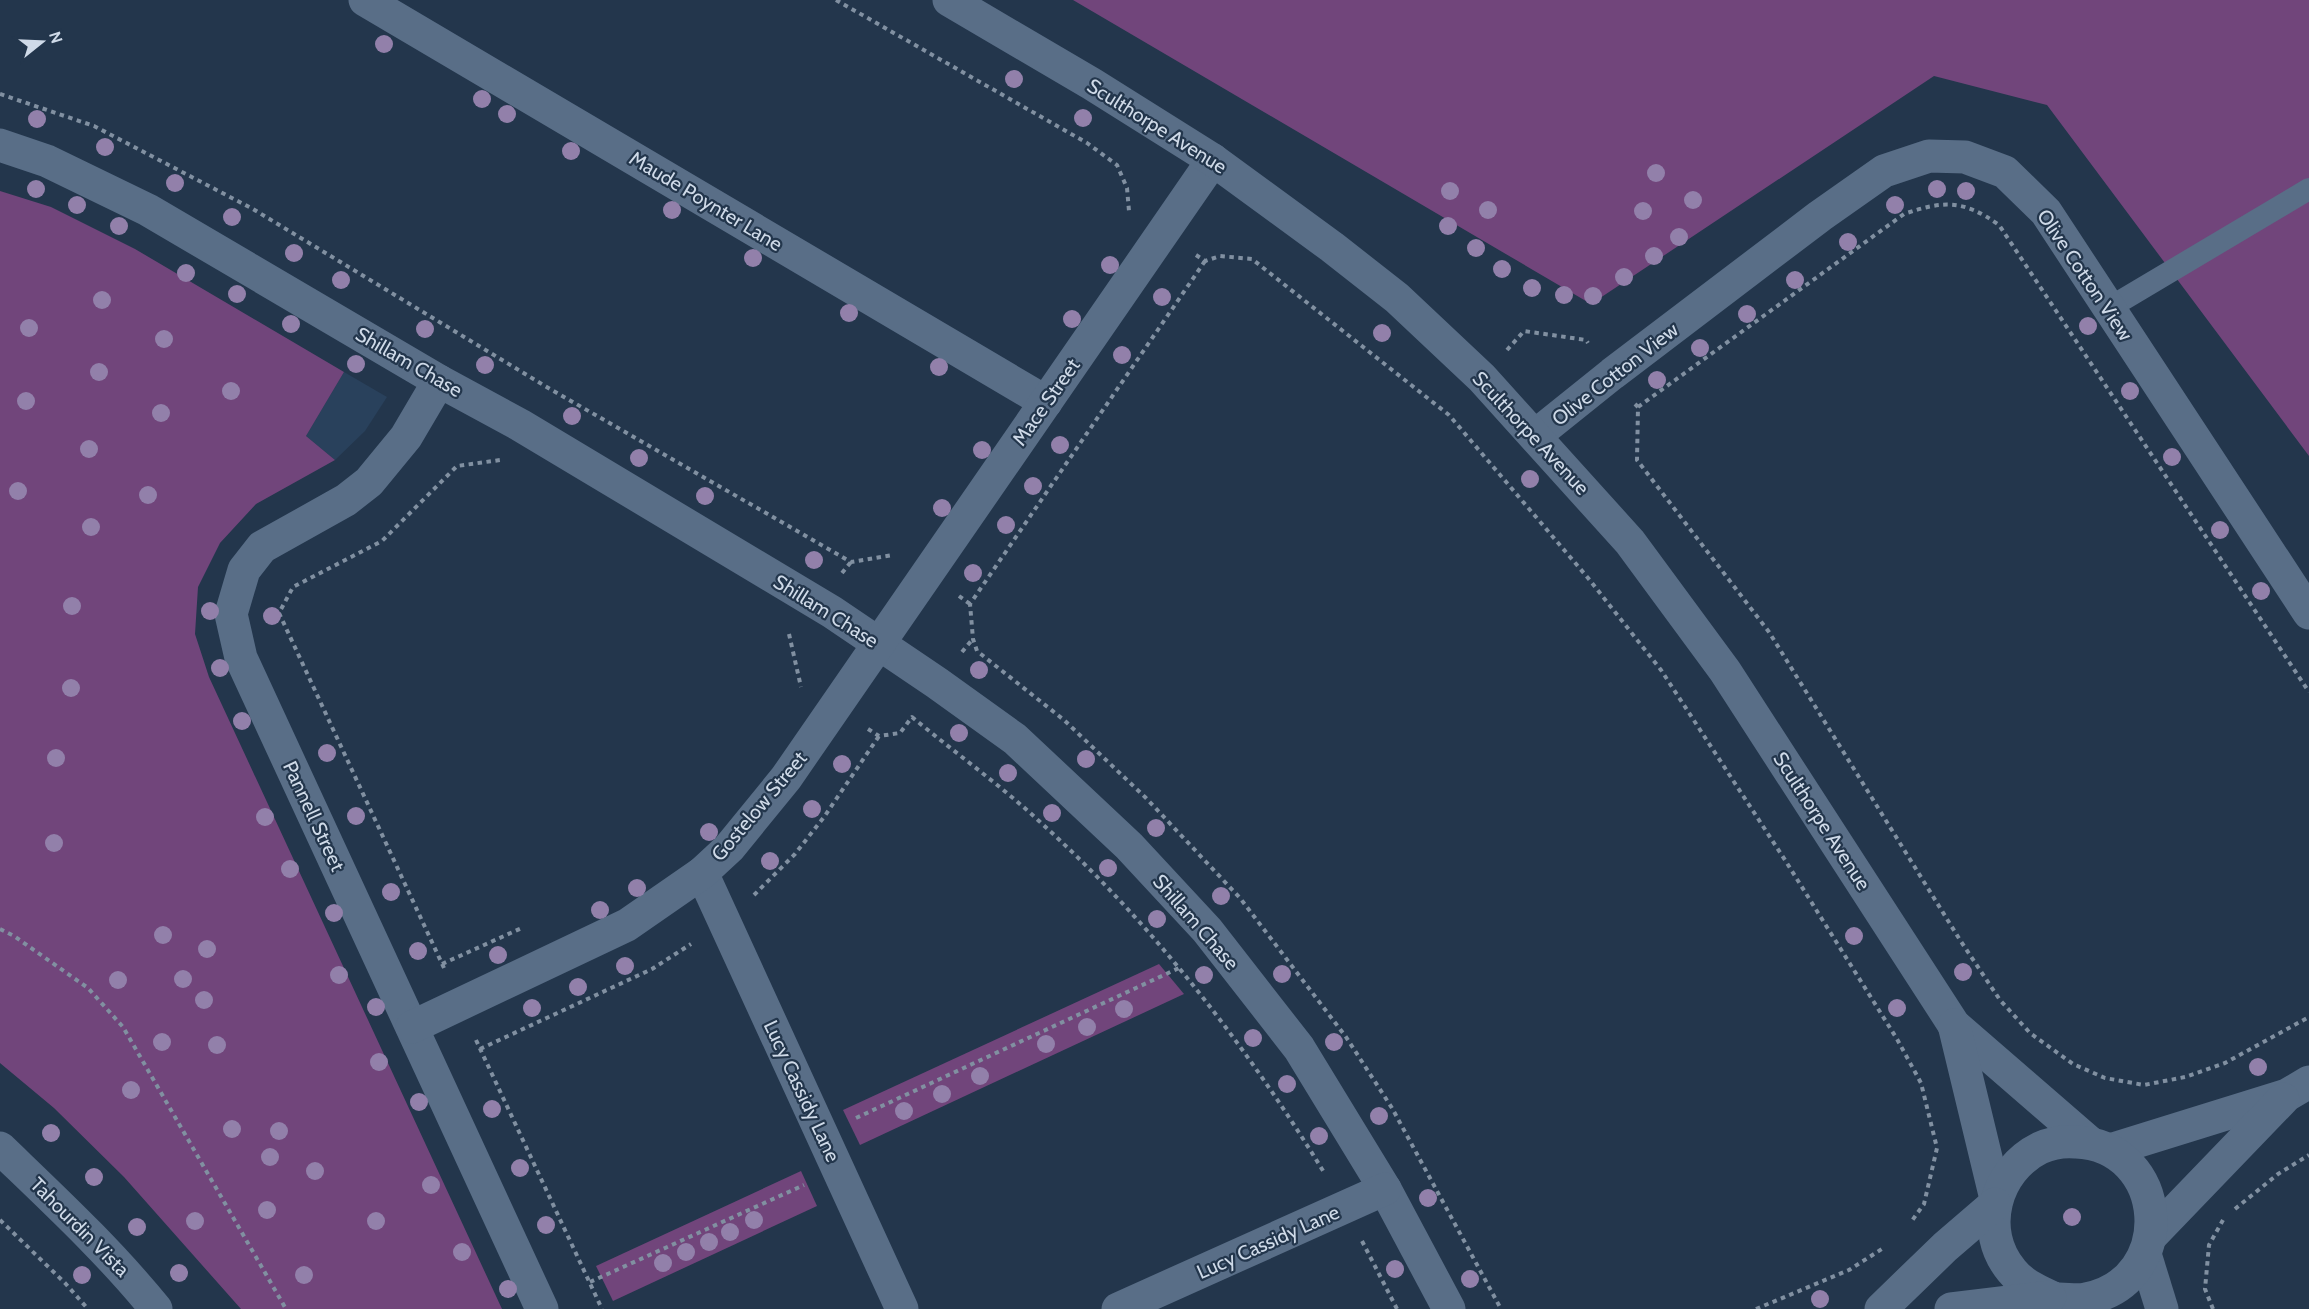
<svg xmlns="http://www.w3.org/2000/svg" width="2309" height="1309" viewBox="0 0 2309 1309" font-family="Cabin,sans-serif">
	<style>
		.built { fill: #29415c }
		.green { fill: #71457b }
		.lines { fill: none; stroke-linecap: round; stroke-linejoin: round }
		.path { stroke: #8190a1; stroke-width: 4; stroke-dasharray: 4.5 4.5; stroke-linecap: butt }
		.lane { stroke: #596e87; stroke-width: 22 }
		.street { stroke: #596e87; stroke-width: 33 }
		.secondary { stroke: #596e87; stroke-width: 33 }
		.tree { fill: #9280aa }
		.labels { text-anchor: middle; stroke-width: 4.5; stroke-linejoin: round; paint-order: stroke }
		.street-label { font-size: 20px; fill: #cfdae8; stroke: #23364c }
	</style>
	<rect width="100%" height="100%" fill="#23364c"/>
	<path class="built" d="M344,372L387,397L365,431L335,460L306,436Z"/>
	<g class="green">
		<path d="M1073,0H2309V456L2047,105L1934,76L1591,304Z"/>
		<path d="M0,191L51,207L135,249L344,372L306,436L335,460L256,504L220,543L198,587L195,634L209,677L502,1309H241L124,1177L54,1108L0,1063Z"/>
		<path d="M1159,964L1184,994L860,1145L843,1110Z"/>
		<path d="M801,1171L817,1206L613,1301L596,1266Z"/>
	</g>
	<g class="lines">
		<g class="path">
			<path d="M836,0L1087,143L1117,165L1127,188L1129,211"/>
			<path d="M0,94L94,126L253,209L545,386L851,562L893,555"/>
			<path d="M1196,255L1205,261L1220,256L1252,259L1449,415L1588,578L1661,670L1785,860L1897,1039L1921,1083L1937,1148L1924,1204L1911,1222"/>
			<path d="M1205,261L970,604L973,639L977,651L1064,720L1146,798L1240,898L1346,1037L1392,1108L1501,1309"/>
			<path d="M1507,350L1524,331L1586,340L1588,343"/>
			<path d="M1635,404L1638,407L1637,460L1769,632L1960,940L2000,1000L2030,1033L2073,1064L2105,1078L2144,1085L2185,1077L2225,1063L2309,1017"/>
			<path d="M1638,407L1904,214C1944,200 1964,200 1999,225L2309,692"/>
			<path d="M842,573L851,562"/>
			<path d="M959,596L970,604"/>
			<path d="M789,634L801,687"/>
			<path d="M962,652L972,640"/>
			<path d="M868,729L879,736L900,733L912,717C954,752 999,784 1039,821C1152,923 1246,1045 1325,1174"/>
			<path d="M754,895L795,854L824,817L879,736"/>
			<path d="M0,929L14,936L88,988L123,1027L286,1309"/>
			<path d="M442,964L524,927"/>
			<path d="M444,968L279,613L293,587L382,541L457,466L500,460"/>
			<path d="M476,1040L602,1309"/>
			<path d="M480,1049L652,969L691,944"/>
			<path d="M856,1118L1179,968"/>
			<path d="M2235,1209L2278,1174L2309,1155"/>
			<path d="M0,1220L65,1283L88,1309"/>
			<path d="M1362,1241L1397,1309"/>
			<path d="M590,1282L804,1185"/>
			<path d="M1756,1309L1849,1270L1885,1247"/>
			<path d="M2213,1309L2205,1289L2209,1245L2223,1220"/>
		</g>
		<path class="lane" d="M2109,308L2309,189"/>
		<g class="street">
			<path d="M365,0L1046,402"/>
			<path d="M0,145L47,161L148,210L439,381L520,425L832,612L937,683L1015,739L1129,846L1207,930L1299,1048L1385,1189L1449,1309"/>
			<path d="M439,381L406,437L369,482L346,500L262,547L244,570L231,614L241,658L542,1309"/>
			<path d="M1536,435L1612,374L1820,216L1884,171L1929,156L1965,157L2005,172L2046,212L2309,613"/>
			<path d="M702,873L902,1309"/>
			<path d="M412,1027L627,925L702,873L729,848L786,778L1213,160"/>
			<path d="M0,1148C54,1200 109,1251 156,1309"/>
			<path d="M2110,1150L2287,1095L2309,1082"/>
			<path d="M2151,1236L2283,1099"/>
			<path d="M1118,1309L1385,1189"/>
		</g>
		<g class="secondary">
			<path d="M949,0L1092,84L1213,160L1332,247L1397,298L1482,378L1630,542L1725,671L1954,1025L2089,1142"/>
			<path d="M1954,1025L1996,1199"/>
			<path d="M2145,1254L2162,1309"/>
			<path d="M2059,1299C2068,1299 2078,1301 2086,1299C2179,1281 2169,1146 2076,1142C2065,1141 2051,1143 2040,1148C1995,1170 1978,1231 2012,1271C2028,1291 2053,1295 2073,1309"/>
			<path d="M1881,1309L1945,1247L1995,1204"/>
			<path d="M1951,1309L2050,1297"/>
		</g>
	</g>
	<g class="tree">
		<circle cx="384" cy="44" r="9"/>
		<circle cx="1014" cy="79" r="9"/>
		<circle cx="482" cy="99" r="9"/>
		<circle cx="507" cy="114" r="9"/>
		<circle cx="1083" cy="118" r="9"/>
		<circle cx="37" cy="119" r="9"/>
		<circle cx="105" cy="147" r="9"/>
		<circle cx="571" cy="151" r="9"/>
		<circle cx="1656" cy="173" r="9"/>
		<circle cx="175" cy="183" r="9"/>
		<circle cx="36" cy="189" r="9"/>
		<circle cx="1937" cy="189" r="9"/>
		<circle cx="1450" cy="191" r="9"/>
		<circle cx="1966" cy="191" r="9"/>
		<circle cx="1693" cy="200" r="9"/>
		<circle cx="77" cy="205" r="9"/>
		<circle cx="1895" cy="205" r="9"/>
		<circle cx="672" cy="210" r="9"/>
		<circle cx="1488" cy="210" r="9"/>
		<circle cx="1643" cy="211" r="9"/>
		<circle cx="232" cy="217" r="9"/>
		<circle cx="119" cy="226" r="9"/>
		<circle cx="1448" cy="226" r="9"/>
		<circle cx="1679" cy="237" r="9"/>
		<circle cx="1848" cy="242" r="9"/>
		<circle cx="1476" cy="248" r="9"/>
		<circle cx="294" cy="253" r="9"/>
		<circle cx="1654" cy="256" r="9"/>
		<circle cx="753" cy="258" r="9"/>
		<circle cx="1110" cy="265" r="9"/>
		<circle cx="1502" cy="269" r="9"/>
		<circle cx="186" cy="273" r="9"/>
		<circle cx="1624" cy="277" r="9"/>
		<circle cx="341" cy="280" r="9"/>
		<circle cx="1795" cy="280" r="9"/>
		<circle cx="1532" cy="288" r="9"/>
		<circle cx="237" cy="294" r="9"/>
		<circle cx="1564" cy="295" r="9"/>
		<circle cx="1593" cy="296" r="9"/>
		<circle cx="1162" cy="297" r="9"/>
		<circle cx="102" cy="300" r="9"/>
		<circle cx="849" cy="313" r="9"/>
		<circle cx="1747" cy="314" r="9"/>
		<circle cx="1072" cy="319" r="9"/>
		<circle cx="291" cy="324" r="9"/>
		<circle cx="2088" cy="326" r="9"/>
		<circle cx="29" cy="328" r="9"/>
		<circle cx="425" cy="329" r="9"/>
		<circle cx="1382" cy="333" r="9"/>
		<circle cx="164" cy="339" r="9"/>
		<circle cx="1700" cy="348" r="9"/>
		<circle cx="1122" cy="355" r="9"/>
		<circle cx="356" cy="364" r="9"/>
		<circle cx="485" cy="365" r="9"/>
		<circle cx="939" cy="367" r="9"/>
		<circle cx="99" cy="372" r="9"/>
		<circle cx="1657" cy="380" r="9"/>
		<circle cx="231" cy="391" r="9"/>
		<circle cx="2130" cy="391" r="9"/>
		<circle cx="26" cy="401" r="9"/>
		<circle cx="161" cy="413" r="9"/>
		<circle cx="572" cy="416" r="9"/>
		<circle cx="1060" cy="445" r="9"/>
		<circle cx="89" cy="449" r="9"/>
		<circle cx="982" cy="450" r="9"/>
		<circle cx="2172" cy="457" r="9"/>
		<circle cx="639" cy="458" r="9"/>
		<circle cx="1530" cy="479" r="9"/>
		<circle cx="1033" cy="486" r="9"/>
		<circle cx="18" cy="491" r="9"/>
		<circle cx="148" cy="495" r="9"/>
		<circle cx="705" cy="496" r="9"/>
		<circle cx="942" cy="508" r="9"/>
		<circle cx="1006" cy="525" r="9"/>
		<circle cx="91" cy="527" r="9"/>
		<circle cx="2220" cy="530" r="9"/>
		<circle cx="814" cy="560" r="9"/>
		<circle cx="973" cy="573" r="9"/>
		<circle cx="2261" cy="591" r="9"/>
		<circle cx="72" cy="606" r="9"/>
		<circle cx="210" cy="611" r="9"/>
		<circle cx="272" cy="616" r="9"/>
		<circle cx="220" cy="668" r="9"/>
		<circle cx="979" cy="670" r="9"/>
		<circle cx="71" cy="688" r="9"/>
		<circle cx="242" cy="721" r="9"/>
		<circle cx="959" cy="733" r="9"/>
		<circle cx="327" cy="753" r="9"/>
		<circle cx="56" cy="758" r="9"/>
		<circle cx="1086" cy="759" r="9"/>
		<circle cx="842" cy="764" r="9"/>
		<circle cx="1008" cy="773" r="9"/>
		<circle cx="812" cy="809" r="9"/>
		<circle cx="1052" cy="813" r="9"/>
		<circle cx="356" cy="816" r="9"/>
		<circle cx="265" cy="817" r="9"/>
		<circle cx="1156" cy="828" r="9"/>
		<circle cx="709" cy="832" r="9"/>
		<circle cx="54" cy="843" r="9"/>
		<circle cx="770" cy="861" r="9"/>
		<circle cx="1108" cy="868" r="9"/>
		<circle cx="290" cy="869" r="9"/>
		<circle cx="637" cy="888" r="9"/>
		<circle cx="391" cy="892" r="9"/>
		<circle cx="1221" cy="896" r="9"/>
		<circle cx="600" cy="910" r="9"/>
		<circle cx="334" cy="913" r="9"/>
		<circle cx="1157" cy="919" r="9"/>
		<circle cx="163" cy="935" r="9"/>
		<circle cx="1854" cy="936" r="9"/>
		<circle cx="207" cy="949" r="9"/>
		<circle cx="418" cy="951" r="9"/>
		<circle cx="498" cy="955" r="9"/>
		<circle cx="625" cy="966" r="9"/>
		<circle cx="1963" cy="972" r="9"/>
		<circle cx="1282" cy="974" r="9"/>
		<circle cx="339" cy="975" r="9"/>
		<circle cx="1204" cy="975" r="9"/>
		<circle cx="183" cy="979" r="9"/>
		<circle cx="118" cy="980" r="9"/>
		<circle cx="578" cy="987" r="9"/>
		<circle cx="204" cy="1000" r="9"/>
		<circle cx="376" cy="1007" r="9"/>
		<circle cx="532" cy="1008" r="9"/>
		<circle cx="1897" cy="1008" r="9"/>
		<circle cx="1124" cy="1009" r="9"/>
		<circle cx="1087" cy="1027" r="9"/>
		<circle cx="1253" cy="1038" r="9"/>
		<circle cx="162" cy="1042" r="9"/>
		<circle cx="1334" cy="1042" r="9"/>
		<circle cx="1046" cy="1044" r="9"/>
		<circle cx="217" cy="1045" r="9"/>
		<circle cx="379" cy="1062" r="9"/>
		<circle cx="2258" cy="1067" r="9"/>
		<circle cx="980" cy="1076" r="9"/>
		<circle cx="1287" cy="1084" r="9"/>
		<circle cx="131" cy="1090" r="9"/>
		<circle cx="942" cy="1094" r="9"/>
		<circle cx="419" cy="1102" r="9"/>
		<circle cx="492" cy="1109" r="9"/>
		<circle cx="904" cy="1111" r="9"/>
		<circle cx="1379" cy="1116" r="9"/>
		<circle cx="232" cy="1129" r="9"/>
		<circle cx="279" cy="1131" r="9"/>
		<circle cx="51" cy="1133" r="9"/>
		<circle cx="1319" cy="1136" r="9"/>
		<circle cx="270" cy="1157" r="9"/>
		<circle cx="520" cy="1168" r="9"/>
		<circle cx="315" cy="1171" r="9"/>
		<circle cx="94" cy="1177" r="9"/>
		<circle cx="431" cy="1185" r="9"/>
		<circle cx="1428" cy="1198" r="9"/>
		<circle cx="267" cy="1210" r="9"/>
		<circle cx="2072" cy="1217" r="9"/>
		<circle cx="754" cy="1220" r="9"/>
		<circle cx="195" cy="1221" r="9"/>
		<circle cx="376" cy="1221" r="9"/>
		<circle cx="546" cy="1225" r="9"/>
		<circle cx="137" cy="1227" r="9"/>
		<circle cx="730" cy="1232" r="9"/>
		<circle cx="709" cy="1242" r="9"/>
		<circle cx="462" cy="1252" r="9"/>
		<circle cx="686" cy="1252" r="9"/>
		<circle cx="663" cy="1263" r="9"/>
		<circle cx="1395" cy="1269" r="9"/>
		<circle cx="179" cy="1273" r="9"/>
		<circle cx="82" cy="1275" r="9"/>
		<circle cx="304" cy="1275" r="9"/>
		<circle cx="1470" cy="1279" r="9"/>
		<circle cx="508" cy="1289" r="9"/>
		<circle cx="1820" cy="1299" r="9"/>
	</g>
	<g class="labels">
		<g class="street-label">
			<text transform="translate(1157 126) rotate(32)" y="7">Sculthorpe Avenue</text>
			<text transform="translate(706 201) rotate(31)" y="7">Maude Poynter Lane</text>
			<text transform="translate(2085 275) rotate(56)" y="7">Olive Cotton View</text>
			<text transform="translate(409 362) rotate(30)" y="7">Shillam Chase</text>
			<text transform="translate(1615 374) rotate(-38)" y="7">Olive Cotton View</text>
			<text transform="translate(1046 402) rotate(-55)" y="7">Mace Street</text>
			<text transform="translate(1531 433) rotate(47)" y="7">Sculthorpe Avenue</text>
			<text transform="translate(826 611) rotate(32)" y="7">Shillam Chase</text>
			<text transform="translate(759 806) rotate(-50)" y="7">Gostelow Street</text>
			<text transform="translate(314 816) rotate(65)" y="7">Pannell Street</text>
			<text transform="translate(1822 821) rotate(57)" y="7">Sculthorpe Avenue</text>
			<text transform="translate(1196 922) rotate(49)" y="7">Shillam Chase</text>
			<text transform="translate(802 1091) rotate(65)" y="7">Lucy Cassidy Lane</text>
			<text transform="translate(80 1227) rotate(45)" y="7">Tahourdin Vista</text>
			<text transform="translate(1268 1242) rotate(-24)" y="7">Lucy Cassidy Lane</text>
		</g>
	</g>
	<g transform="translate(42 42) rotate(72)" stroke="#23364c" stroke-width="4.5" paint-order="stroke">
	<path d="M0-4.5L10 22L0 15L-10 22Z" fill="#cfdae8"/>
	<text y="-9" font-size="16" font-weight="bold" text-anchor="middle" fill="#cfdae8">N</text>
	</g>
</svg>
